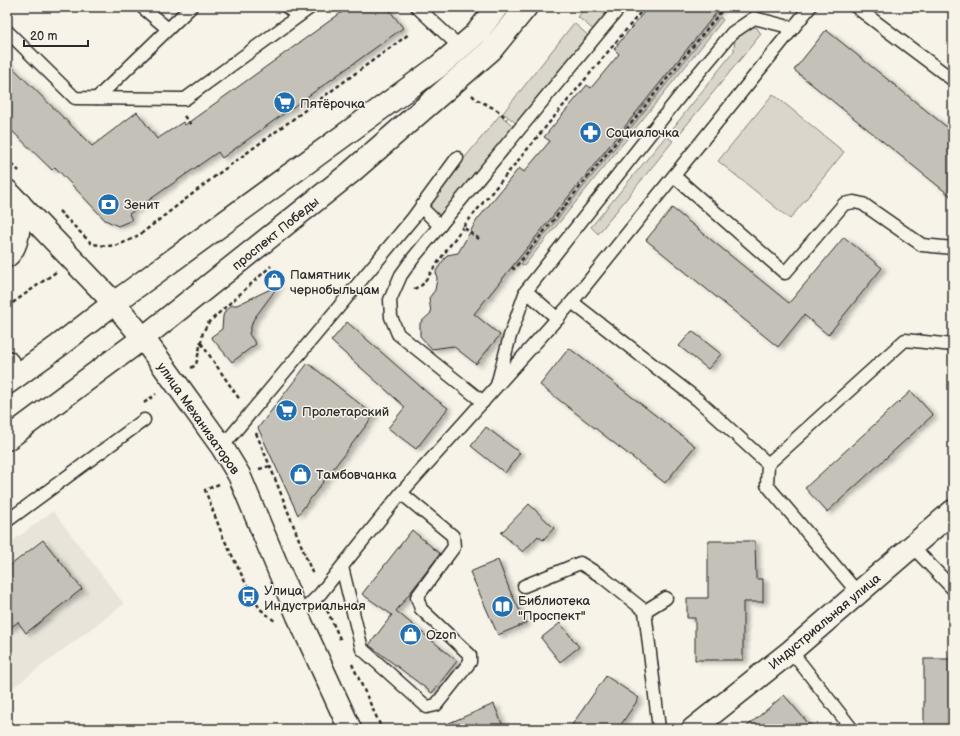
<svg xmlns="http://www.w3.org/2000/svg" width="960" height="736" viewBox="0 0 960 736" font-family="'Balsamiq Sans',sans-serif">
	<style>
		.built { fill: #e8e4da }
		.green { fill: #dad6cc; stroke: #82807c }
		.building { fill: #c4c1b9; stroke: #2b2b2b; filter: url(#shadow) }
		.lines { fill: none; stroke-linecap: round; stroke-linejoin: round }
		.lane-casing { stroke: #2b2b2b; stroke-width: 15 }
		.street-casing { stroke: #2b2b2b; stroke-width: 25 }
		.secondary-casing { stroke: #2b2b2b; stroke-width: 25 }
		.path { stroke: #2b2b2b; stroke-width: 2.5; stroke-dasharray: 4 3; stroke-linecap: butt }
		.lane { stroke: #f7f3e8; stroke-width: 12 }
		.street { stroke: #f7f3e8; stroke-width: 22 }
		.secondary { stroke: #f7f3e8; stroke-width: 22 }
		.labels { text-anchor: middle; stroke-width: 3; stroke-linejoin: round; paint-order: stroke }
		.poi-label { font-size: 13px; fill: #2b2b2b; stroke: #f7f3e8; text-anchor: start }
		.street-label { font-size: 13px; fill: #2b2b2b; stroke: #f7f3e8 }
	</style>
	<defs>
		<filter id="shadow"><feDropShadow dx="4.5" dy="2.5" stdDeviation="2" flood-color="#0004"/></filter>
	</defs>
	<rect width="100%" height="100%" fill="#f7f3e8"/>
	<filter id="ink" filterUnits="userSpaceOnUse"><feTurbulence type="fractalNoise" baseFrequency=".025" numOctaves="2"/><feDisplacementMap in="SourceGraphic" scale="8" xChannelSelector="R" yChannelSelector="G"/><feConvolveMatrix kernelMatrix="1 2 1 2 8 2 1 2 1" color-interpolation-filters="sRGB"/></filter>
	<g filter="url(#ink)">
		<path class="built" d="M53,511L124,604L7,692V545Z"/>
		<g class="green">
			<path d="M586,7H617L596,32L578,17Z"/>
			<path d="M720,17L723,20L524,266L521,264Z"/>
			<path d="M574,23L591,38L520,126L503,113Z"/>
			<path d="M751,26L757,28L761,34L680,133L673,128L734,51L735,37Z"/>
			<path d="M773,94L844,152L790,219L718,161Z"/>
			<path d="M500,115L517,129L440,223L424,207Z"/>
			<path d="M666,136L673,141L598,234L591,227Z"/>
		</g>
		<g class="building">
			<path d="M349,7H387L403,28L222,158L218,152L129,214L132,220L118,226L105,220L55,167L52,170L7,126V62L92,146L137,112L157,139L183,122L185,125Z"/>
			<path d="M648,7H721L474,314L500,335L476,364L453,346L432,349L420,336V323L431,313L429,298L435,290L437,279L436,271L447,255L458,253L477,220L519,168L524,172L550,141L544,137L587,85L591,88L619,54L614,49Z"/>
			<path d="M826,30L953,132V198L794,70Z"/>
			<path d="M672,208L789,303L844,237L882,268L828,335L804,315L778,347L646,240Z"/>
			<path d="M279,285L253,320L249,334L256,344L232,362L211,337L222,329L223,316L225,311L232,305H237Z"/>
			<path d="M347,322L430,395L448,408L416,449L388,428L405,407L331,341Z"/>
			<path d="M692,331L721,354L708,369L679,346Z"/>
			<path d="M569,348L695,446L665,483L540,385Z"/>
			<path d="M308,363L374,415L298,515L258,428Z"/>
			<path d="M911,391L933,415L827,512L805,488Z"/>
			<path d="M486,427L520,453L505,473L471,446Z"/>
			<path d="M529,504L554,528L543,540L538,536L523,552L501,533Z"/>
			<path d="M412,530L440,554L396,611L457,661L432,693L369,645L392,615L362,594Z"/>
			<path d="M43,540L82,589L26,633L18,622L7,630V568Z"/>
			<path d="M708,541H755L756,579H763V602H743V660H695V618H687V598H708Z"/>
			<path d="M498,560L510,591L526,623L498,635L470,572Z"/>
			<path d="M560,623L579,647L560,662L541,638Z"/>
			<rect x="924" y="659" width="29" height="70"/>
			<path d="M606,676L639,698L618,729H569Z"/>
			<path d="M784,695L813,729H744Z"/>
			<path d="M494,704L504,729H435Z"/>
		</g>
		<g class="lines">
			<defs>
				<g id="lane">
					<path d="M142,7L168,29"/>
					<path d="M287,7L298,16"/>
					<path d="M417,7L461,48"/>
					<path d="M856,7L953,80"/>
					<path d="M7,31L75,98L185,99L311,7"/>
					<path d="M97,98L191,7"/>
					<path d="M674,176L785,273L844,204L854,202L863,204L922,245L953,248"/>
					<path d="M421,207L440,226"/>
					<path d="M572,302L698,400L768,464L767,485L858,593"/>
					<path d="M558,319L526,291L691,82L732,33L754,18L793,28"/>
					<path d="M497,385L510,336L526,291"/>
					<path d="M483,402L398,334L391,317L390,300L401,275L414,257L620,7"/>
					<path d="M222,447L413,218L457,158"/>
					<path d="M768,464L905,340L953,345"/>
					<path d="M7,521L144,420"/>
					<path d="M912,546L953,589"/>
					<path d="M342,567L362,649L427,707L436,705L470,662V655L421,609L417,597L454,547L453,536L401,493"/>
					<path d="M524,586L580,563L601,576L645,611L659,729"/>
					<path d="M645,611L666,598"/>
					<path d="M298,616L320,594L401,493L572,302L810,7"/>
					<path d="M791,651L852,729"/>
				</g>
				<g id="street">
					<path d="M7,191L114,303"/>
					<path d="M7,256C20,246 19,220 20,204"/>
					<path d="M7,362L18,375"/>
					<path d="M693,729L791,651L953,511"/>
				</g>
				<g id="secondary">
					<path d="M114,303L143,338L181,390L222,447L239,475L298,616L350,729"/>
					<path d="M7,383L57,347L114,303L439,66L476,34L497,7"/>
					<path d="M7,439L143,338L350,173L491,50L526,7"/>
				</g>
			</defs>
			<use href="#lane" class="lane-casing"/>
			<use href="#street" class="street-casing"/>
			<use href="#secondary" class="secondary-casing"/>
			<g class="path">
				<path d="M472,95L476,99L497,110L507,119"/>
				<path d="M184,116L192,126"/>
				<path d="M7,159L19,171"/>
				<path d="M59,211L92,244L108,246L117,245L128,241L142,233L218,174L409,34"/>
				<path d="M479,239L463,227L645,7"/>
				<path d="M512,267L514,269L723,9L721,7"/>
				<path d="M414,289L422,285L463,227"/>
				<path d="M7,307L56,272"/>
				<path d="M201,343L240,400"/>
				<path d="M191,368L196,365L203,332L209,322L271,266"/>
				<path d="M144,403L156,394"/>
				<path d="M256,433L270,466L313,575"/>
				<path d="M259,469L270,466"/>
				<path d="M219,484L205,490L223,537L249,590L260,609L276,622"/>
				<path d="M327,610L341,641"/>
				<path d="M352,664L382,729"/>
			</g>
			<use href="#lane" class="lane"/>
			<use href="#street" class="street"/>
			<use href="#secondary" class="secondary"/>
		</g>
	</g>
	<defs>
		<symbol id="supermarket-disc" viewBox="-11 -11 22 22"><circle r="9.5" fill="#1f6fb2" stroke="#f7f3e8"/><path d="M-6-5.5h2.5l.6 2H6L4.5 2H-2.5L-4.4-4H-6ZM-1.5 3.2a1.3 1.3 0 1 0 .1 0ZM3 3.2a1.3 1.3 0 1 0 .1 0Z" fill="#fff"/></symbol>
		<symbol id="pharmacy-disc" viewBox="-11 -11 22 22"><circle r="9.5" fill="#1f6fb2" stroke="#f7f3e8"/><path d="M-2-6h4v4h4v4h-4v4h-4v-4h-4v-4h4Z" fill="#fff"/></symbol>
		<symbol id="bank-disc" viewBox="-11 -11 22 22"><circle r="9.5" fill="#1f6fb2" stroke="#f7f3e8"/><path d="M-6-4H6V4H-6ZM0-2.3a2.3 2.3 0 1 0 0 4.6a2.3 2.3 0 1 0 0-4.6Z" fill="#fff"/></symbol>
		<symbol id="shop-disc" viewBox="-11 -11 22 22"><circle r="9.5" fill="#1f6fb2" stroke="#f7f3e8"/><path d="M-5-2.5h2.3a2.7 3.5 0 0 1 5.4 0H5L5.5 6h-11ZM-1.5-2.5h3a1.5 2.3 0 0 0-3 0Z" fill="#fff"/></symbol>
		<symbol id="bus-disc" viewBox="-11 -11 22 22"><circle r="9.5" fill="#1f6fb2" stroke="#f7f3e8"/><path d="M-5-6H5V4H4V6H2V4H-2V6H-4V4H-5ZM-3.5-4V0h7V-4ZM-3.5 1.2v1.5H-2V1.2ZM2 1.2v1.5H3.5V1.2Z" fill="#fff"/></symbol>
		<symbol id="library-disc" viewBox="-11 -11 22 22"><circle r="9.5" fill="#1f6fb2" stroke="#f7f3e8"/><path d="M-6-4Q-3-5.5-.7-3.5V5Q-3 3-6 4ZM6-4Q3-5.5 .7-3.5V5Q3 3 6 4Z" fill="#fff"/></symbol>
	</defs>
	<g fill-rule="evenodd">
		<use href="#supermarket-disc" x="272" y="90" width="25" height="25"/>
		<use href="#pharmacy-disc" x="578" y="120" width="25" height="25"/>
		<use href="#bank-disc" x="96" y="192" width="25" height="25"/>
		<use href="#shop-disc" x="262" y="268" width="25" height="25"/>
		<use href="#supermarket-disc" x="274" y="398" width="25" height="25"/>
		<use href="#shop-disc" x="288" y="462" width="25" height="25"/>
		<use href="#bus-disc" x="236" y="584" width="25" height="25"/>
		<use href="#library-disc" x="490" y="594" width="25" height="25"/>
		<use href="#shop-disc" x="398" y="622" width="25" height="25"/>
	</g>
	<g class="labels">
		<g class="poi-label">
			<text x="300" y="108">Пятёрочка</text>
			<text x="606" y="137">Социалочка</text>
			<text x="124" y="209">Зенит</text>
			<text x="290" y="279">Памятник<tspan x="290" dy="15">чернобыльцам</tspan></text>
			<text x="302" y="416">Пролетарский</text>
			<text x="316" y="479">Тамбовчанка</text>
			<text x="264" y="595">Улица<tspan x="264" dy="15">Индустриальная</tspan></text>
			<text x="518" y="605">Библиотека<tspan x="518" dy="15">"Проспект"</tspan></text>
			<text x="426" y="639">Ozon</text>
		</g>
		<g class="street-label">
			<text transform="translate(275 233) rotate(-39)" y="5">проспект Победы</text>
			<text transform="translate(199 418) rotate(55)" y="5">улица Механизаторов</text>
			<text transform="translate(824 621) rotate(-40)" y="5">Индустриальная улица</text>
		</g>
	</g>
	<rect width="960" height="736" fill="none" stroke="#f7f3e8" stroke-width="24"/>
	<rect x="12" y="12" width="936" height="712" fill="none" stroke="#2b2b2b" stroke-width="1.5" filter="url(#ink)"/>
	<path d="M24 40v6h64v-6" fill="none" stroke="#2b2b2b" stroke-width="2"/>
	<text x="30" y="40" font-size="12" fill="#2b2b2b" stroke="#f7f3e8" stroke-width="3" paint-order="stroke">20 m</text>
</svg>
